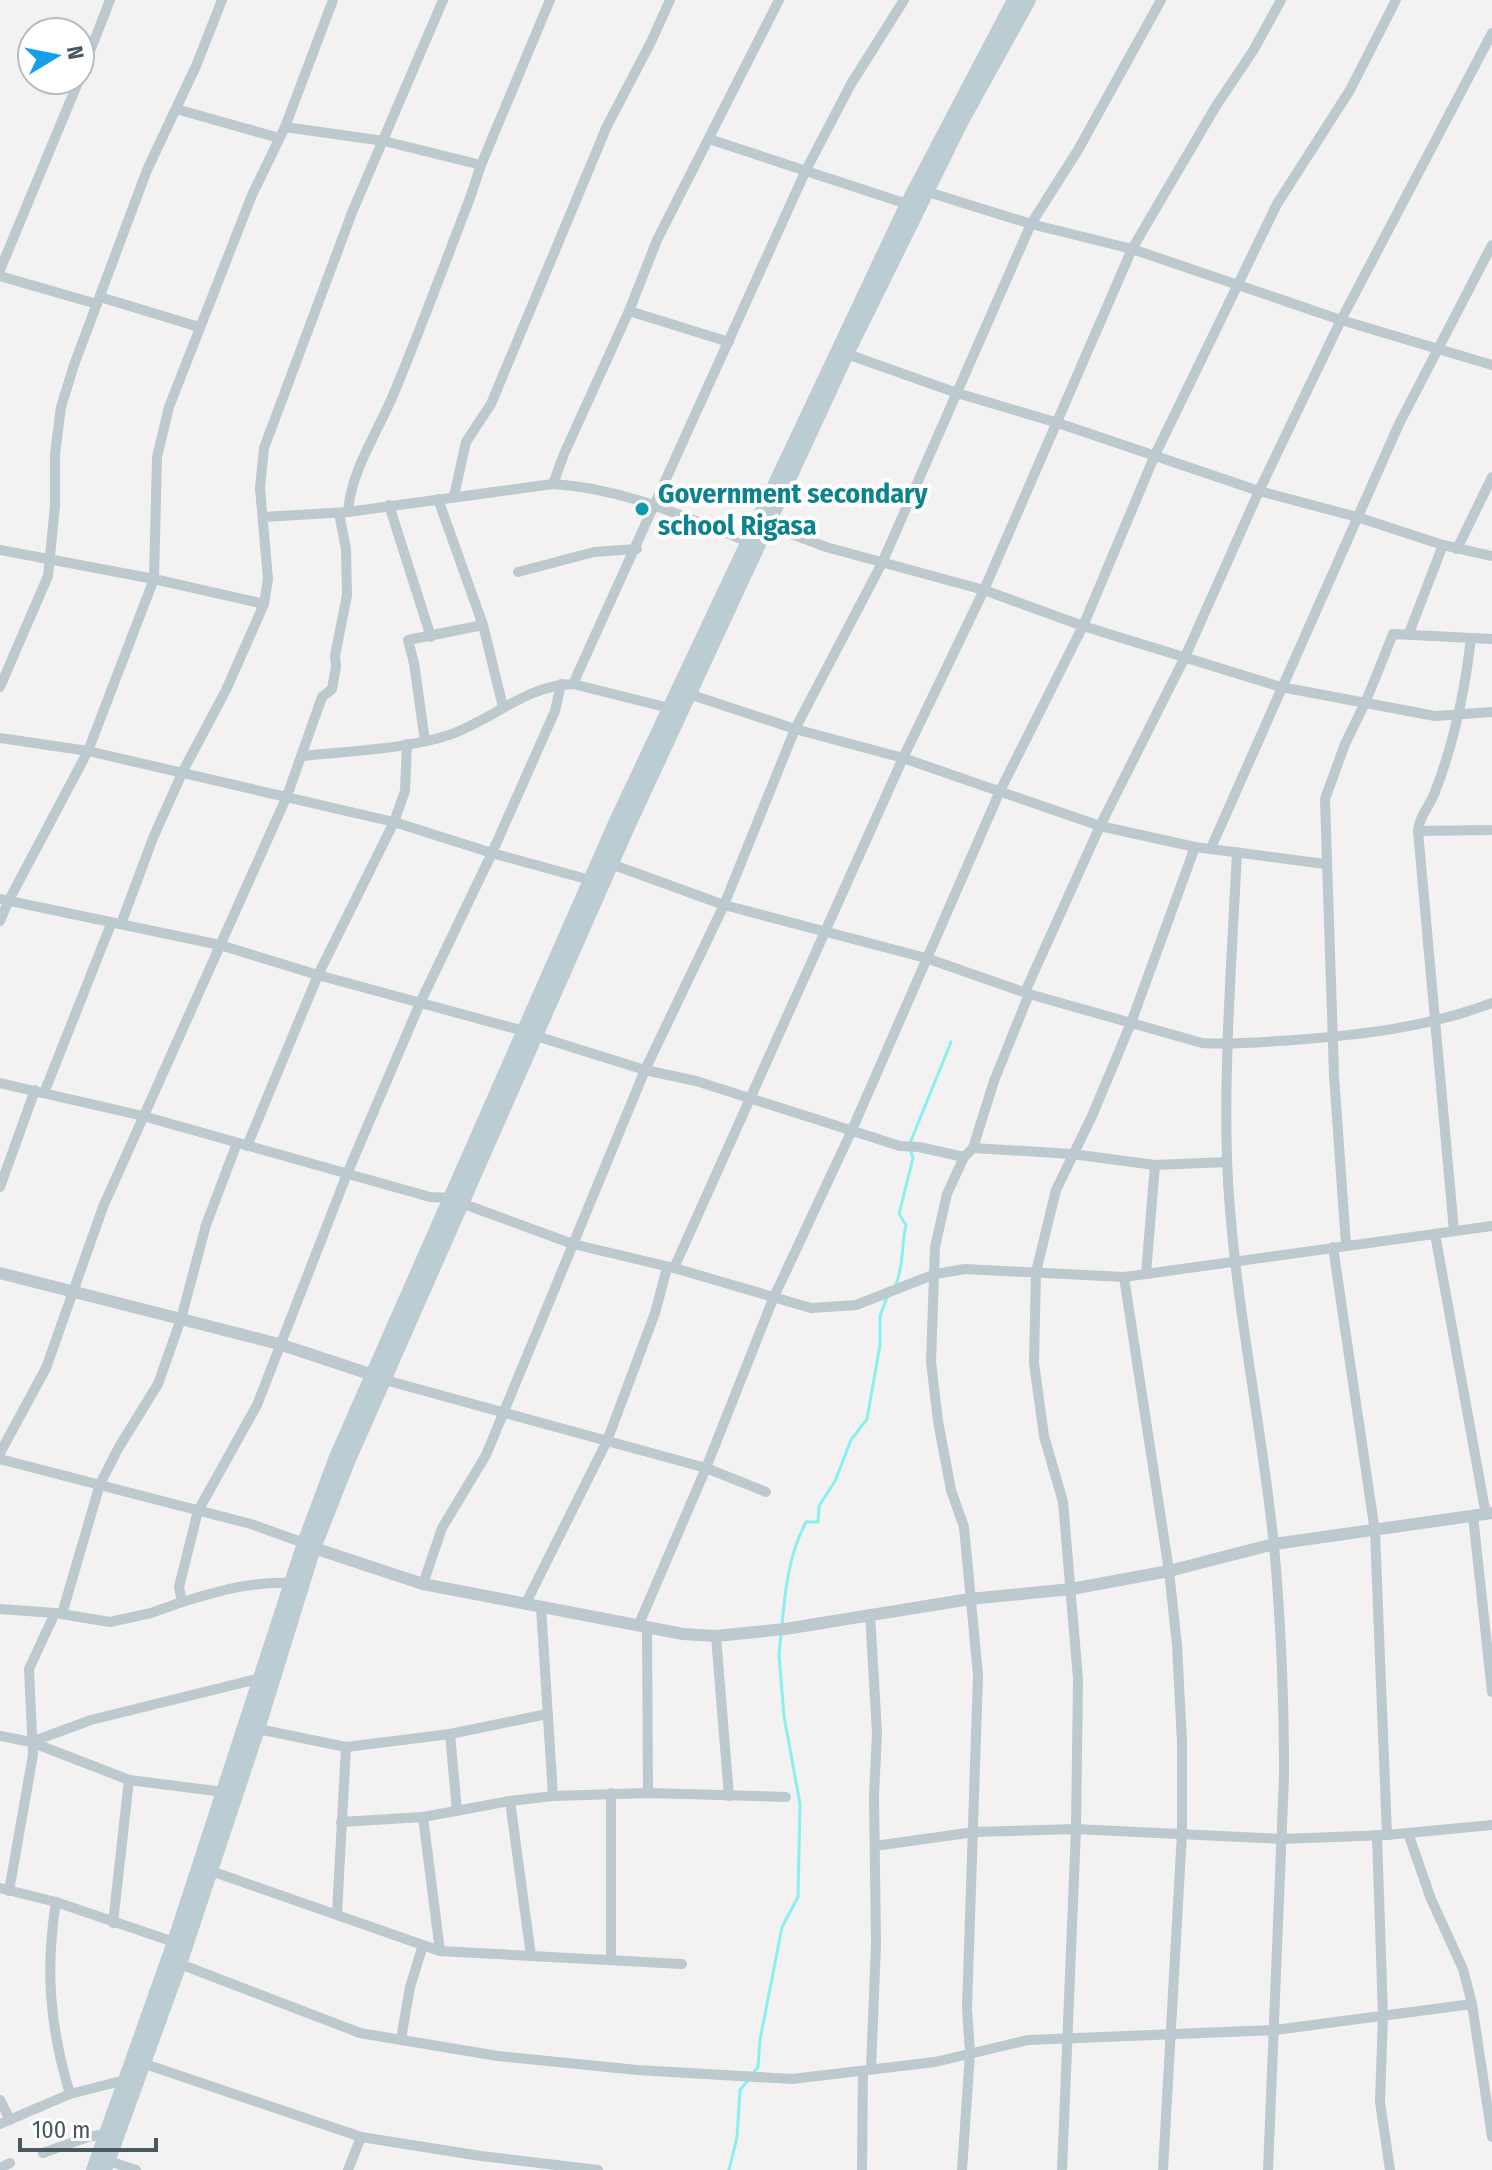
<svg xmlns="http://www.w3.org/2000/svg" width="1492" height="2170" viewBox="0 0 1492 2170" font-family="'Fira Sans Condensed',sans-serif">
	<style>
		.lines { fill: none; stroke-linecap: round; stroke-linejoin: round }
		.stream { stroke: #8af0ef; stroke-width: 3 }
		.minor { stroke: #bcc9ce; stroke-width: 10 }
		.tertiary { stroke: #bcc9ce; stroke-width: 12 }
		.secondary { stroke: #bcccd3; stroke-width: 14 }
		.culture-dot { fill: #0f9aa8; stroke: #fff; stroke-width: 3 }
		.labels { text-anchor: middle; stroke-width: 8; stroke-linejoin: round; paint-order: stroke }
		.culture-label { font-size: 28px; font-weight: bold; fill: #0d838f; stroke: #fff; text-anchor: start }
	</style>
	<rect width="100%" height="100%" fill="#f3f1f1"/>
	<g class="lines">
		<g class="stream">
			<path d="M910,1143L951,1042"/>
			<path d="M896,1284C904,1265 901,1246 906,1225L899,1214L913,1158L910,1150"/>
			<path d="M782,1626C785,1590 789,1554 806,1522H818L819,1506L835,1481L851,1440L867,1419L880,1345V1316L887,1297"/>
			<path d="M754,2072L758,2067L760,2040L782,1927L798,1897L800,1804L784,1716L779,1655L781,1633"/>
			<path d="M729,2170L737,2137L740,2090L750,2078"/>
		</g>
		<g class="minor">
			<path d="M80,77L110,0"/>
			<path d="M176,109L279,138"/>
			<path d="M285,127L384,141L481,165"/>
			<path d="M709,139L907,204"/>
			<path d="M928,192L1031,224L1132,249L1341,320L1492,365"/>
			<path d="M0,270L79,80"/>
			<path d="M0,276L97,304"/>
			<path d="M100,297L199,327"/>
			<path d="M629,311L729,342"/>
			<path d="M847,354L957,393L1058,423L1259,491L1357,517L1443,545L1492,556"/>
			<path d="M553,484L564,454L629,311L657,240L779,0"/>
			<path d="M454,496L466,442L491,404L607,126L651,42L670,0"/>
			<path d="M438,499L483,625L503,707"/>
			<path d="M389,505L431,637"/>
			<path d="M348,512C351,470 378,432 394,393C421,328 445,263 470,198L481,165L550,0"/>
			<path d="M263,517L348,512L553,484C622,488 683,516 746,541"/>
			<path d="M768,525L826,547L984,590L1083,626L1281,687L1435,716L1492,712"/>
			<path d="M1457,549L1492,477"/>
			<path d="M0,550L154,579L264,604"/>
			<path d="M518,572L594,552L637,549"/>
			<path d="M1409,633L1443,545"/>
			<path d="M573,684L806,170L851,84L904,0"/>
			<path d="M0,687L48,576L55,506V454L61,407L74,365L147,170L196,66L222,0"/>
			<path d="M689,694L795,729L903,758L1100,826L1195,847L1325,864"/>
			<path d="M0,738L88,751L394,822L492,853L590,880"/>
			<path d="M425,741L414,663L408,640L483,625"/>
			<path d="M303,756C348,751 407,749 449,735C492,720 527,685 573,684L669,708"/>
			<path d="M1418,831L1492,830"/>
			<path d="M1211,848L1399,424L1492,245"/>
			<path d="M1237,852C1232,955 1224,1058 1227,1161C1232,1290 1261,1417 1274,1546C1281,1622 1284,1699 1284,1776L1268,2170"/>
			<path d="M611,864L724,905L926,958L1029,994L1202,1043C1232,1045 1263,1042 1294,1040C1361,1035 1429,1027 1492,1003"/>
			<path d="M0,899L220,945L318,975L524,1031"/>
			<path d="M0,921L9,900L88,751L154,579L157,457L169,407L252,195L285,127L333,0"/>
			<path d="M121,924L153,838L183,771L226,690L264,604L268,579L260,488L264,448L353,210L443,0"/>
			<path d="M1025,992L1100,826L1185,657L1259,491L1341,320L1492,33"/>
			<path d="M536,1036L645,1070L696,1081L900,1146L919,1147L964,1157"/>
			<path d="M0,1083L143,1116L430,1197L449,1198"/>
			<path d="M44,1093L111,924"/>
			<path d="M247,1146L318,975L394,822L405,791L407,744"/>
			<path d="M973,1148L1072,1154L1155,1165L1227,1162"/>
			<path d="M0,1187L35,1090"/>
			<path d="M461,1203L573,1244L674,1268L811,1308L856,1305L935,1274L965,1269L1124,1277L1492,1226"/>
			<path d="M1454,1231L1418,831C1419,816 1430,806 1435,792C1454,743 1465,690 1471,638"/>
			<path d="M1435,1234L1486,1515"/>
			<path d="M1346,1245L1334,1075L1325,799L1345,744L1366,701L1393,634L1492,639"/>
			<path d="M1333,1247L1375,1532L1387,1835"/>
			<path d="M674,1268L903,758L984,590L1132,249L1216,106L1253,51L1281,0"/>
			<path d="M1146,1274L1155,1165"/>
			<path d="M1124,1277L1169,1571L1177,1645L1182,1742V1833L1163,2170"/>
			<path d="M385,1380L706,1468L766,1492"/>
			<path d="M0,1453L46,1368L103,1207L287,796L322,697L332,689L336,667L335,656L347,595L346,549L339,513"/>
			<path d="M0,1459L251,1524L304,1543"/>
			<path d="M1473,1516L1492,1692"/>
			<path d="M423,1584L442,1528L486,1455L645,1070L724,905L795,729L882,563L1031,224L1078,150L1161,0"/>
			<path d="M182,1602C218,1591 253,1581 291,1583"/>
			<path d="M526,1603L607,1441L655,1313L667,1268"/>
			<path d="M541,1607L553,1796"/>
			<path d="M0,1609L55,1613L110,1622L151,1613L182,1602L179,1587L198,1511L257,1405L347,1174L420,1003L492,853L555,711L561,684"/>
			<path d="M62,1614L100,1484L119,1447L158,1384L181,1319L206,1225L237,1143"/>
			<path d="M870,1614L877,1732L874,1796L876,1944L871,2069"/>
			<path d="M639,1624L706,1468L773,1299L852,1130L1000,791L1083,626L1155,455L1277,204L1350,90L1396,0"/>
			<path d="M647,1626L648,1793"/>
			<path d="M716,1636L729,1796"/>
			<path d="M258,1729L346,1747L450,1734L547,1714"/>
			<path d="M450,1734L457,1811"/>
			<path d="M0,1736L31,1742L129,1780L224,1792"/>
			<path d="M31,1742L91,1720L261,1678"/>
			<path d="M510,1801L531,1956"/>
			<path d="M423,1817L440,1951"/>
			<path d="M341,1822L423,1817L510,1801L553,1796L648,1793L786,1797"/>
			<path d="M1408,1833L1431,1899L1463,1969L1472,2004L1492,2137"/>
			<path d="M1377,1835L1383,2016L1380,2102L1390,2170"/>
			<path d="M875,1846L974,1832L1076,1829L1281,1839L1387,1835L1492,1825"/>
			<path d="M211,1871L440,1951L682,1964"/>
			<path d="M0,1888L56,1902L174,1942"/>
			<path d="M9,1891L33,1755L29,1669L55,1613"/>
			<path d="M56,1902C45,1970 50,2028 70,2094"/>
			<path d="M337,1913L346,1747"/>
			<path d="M113,1923L129,1780"/>
			<path d="M611,1959V1793"/>
			<path d="M180,1964L360,2033L498,2056L637,2070L792,2079L935,2062L1028,2040L1275,2030L1472,2004"/>
			<path d="M401,2039L410,1987L423,1945"/>
			<path d="M142,2063L361,2137L481,2156L598,2170"/>
			<path d="M0,2100L10,2120"/>
			<path d="M0,2124L70,2094L125,2080"/>
			<path d="M43,2153L88,2137L106,2134"/>
			<path d="M109,2161L136,2170"/>
			<path d="M0,2168L10,2163"/>
			<path d="M348,2170L361,2137"/>
			<path d="M862,2170L863,2071"/>
			<path d="M962,2170L970,2053L967,2008L978,1675L964,1527L951,1490L938,1421L931,1362L935,1247L947,1194L964,1157L973,1148L994,1081L1029,994"/>
			<path d="M1062,2170L1076,1829L1078,1679L1063,1502L1044,1436L1034,1363L1036,1272L1056,1190L1092,1116L1131,1023L1195,847"/>
		</g>
		<g class="tertiary">
			<path d="M0,1273L279,1344L379,1377"/>
			<path d="M314,1548L423,1584L683,1634L716,1636L785,1629L970,1599L1071,1589L1169,1571L1274,1544L1492,1513"/>
		</g>
		<g class="secondary">
			<path d="M93,2170L174,1942L304,1543L336,1457L616,821L907,204L1014,0"/>
			<path d="M105,2170L180,1964L258,1729L314,1548L348,1462L628,827L847,354L962,121L1029,0"/>
		</g>
	</g>
	<circle class="culture-dot" cx="642" cy="509" r="8"/>
	<g class="labels">
		<g class="culture-label">
			<text x="658" y="503">Government secondary<tspan x="658" dy="32">school Rigasa</tspan></text>
		</g>
	</g>
	<g transform="translate(56 56) rotate(80)"><circle r="38" fill="#ffffff" stroke="#b6bdbf" stroke-width="2"/>
	<path d="M0-6L14 30L0 20L-14 30Z" fill="#12a0ec"/>
	<text y="-12" font-size="22" font-weight="bold" text-anchor="middle" fill="#48595f">N</text>
	</g>
	<path d="M20 2138v12h136v-12" fill="none" stroke="#48595f" stroke-width="4"/>
	<text x="32" y="2138" font-size="24" fill="#48595f" stroke="#ffffff" stroke-width="6" paint-order="stroke">100 m</text>
</svg>
